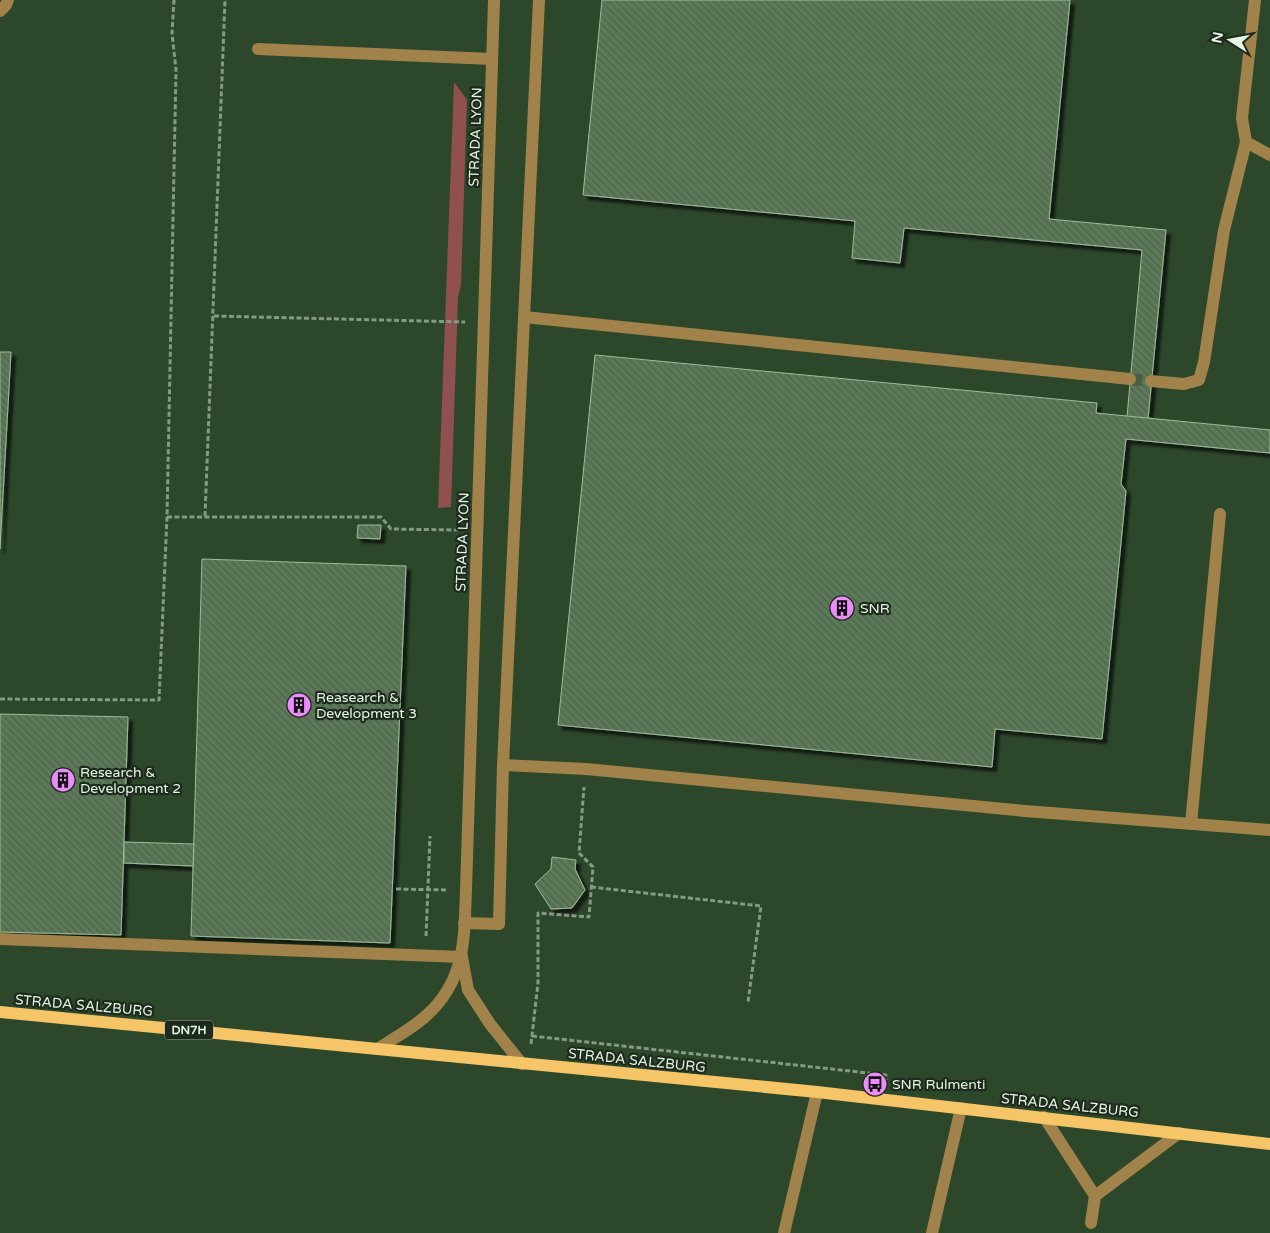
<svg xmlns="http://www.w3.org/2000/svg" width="1270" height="1233" viewBox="0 0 1270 1233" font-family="'Varela Round',sans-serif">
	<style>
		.grass { fill: #8f504e }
		.building { fill: url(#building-back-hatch); stroke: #9ebd9a; filter: url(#shadow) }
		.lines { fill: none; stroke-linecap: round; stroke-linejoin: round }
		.minor-tunnel { stroke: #486146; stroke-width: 12; stroke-dasharray: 12 6; stroke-linecap: butt }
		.path { stroke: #849a82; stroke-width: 3; stroke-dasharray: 5 2.5; stroke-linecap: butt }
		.minor { stroke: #a0824a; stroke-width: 12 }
		.major { stroke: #f6c567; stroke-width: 12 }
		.labels { text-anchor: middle; stroke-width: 4.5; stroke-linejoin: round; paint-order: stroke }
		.shield { fill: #1d2a1c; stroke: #a8b8a7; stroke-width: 1 }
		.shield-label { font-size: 12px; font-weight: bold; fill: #e4f5e3 }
		.street-label { font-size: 14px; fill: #e4f5e3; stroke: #1d2a1c }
		.poi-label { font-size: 14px; fill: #e4f5e3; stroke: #1d2a1c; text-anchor: start }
	</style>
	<defs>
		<pattern id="building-back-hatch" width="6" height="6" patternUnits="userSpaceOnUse" patternTransform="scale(1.25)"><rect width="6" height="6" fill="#5c7959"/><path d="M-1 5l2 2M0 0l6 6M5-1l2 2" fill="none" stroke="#50624e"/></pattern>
		<filter id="shadow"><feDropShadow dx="4.5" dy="4.5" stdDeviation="1" flood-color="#0009"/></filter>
	</defs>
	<rect width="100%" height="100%" fill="#2c472a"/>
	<path class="grass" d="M454,82L467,100L461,285L458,298L451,507L438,508Z"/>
	<g class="building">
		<path d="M602,0H1070L1049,219L1166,230L1148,419L1127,417L1142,250L904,228L900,263L852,258L855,221L583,195Z"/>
		<path d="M0,352H11L0,549Z"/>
		<path d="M595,355L1097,403L1096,413L1270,430V453L1126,439L1121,484L1126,491L1102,739L995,729L992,767L558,725Z"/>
		<path d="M358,525H381L380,539L357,538Z"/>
		<path d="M202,559L406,566L390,943L191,936Z"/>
		<path d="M0,714L128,717L121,935L0,932Z"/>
		<path d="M124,842L194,844L193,866L124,863Z"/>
		<path d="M552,857L576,860L575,869L585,890L572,908L551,909L535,884L551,869Z"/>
	</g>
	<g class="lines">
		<path class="minor-tunnel" d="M1130,379L1151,381"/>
		<g class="path">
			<path d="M214,316L465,322"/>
			<path d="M205,516L225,0"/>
			<path d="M167,517H381L391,529L458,530"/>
			<path d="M0,699L159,700L167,517L176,70L172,33L174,0"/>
			<path d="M591,887L761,906L748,1002"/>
			<path d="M396,889L448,890"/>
			<path d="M426,936L430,836"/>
			<path d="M532,1036L886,1075V1080"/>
			<path d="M531,1044L538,983V913L589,917L593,867L579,853L584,787"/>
		</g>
		<g class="minor">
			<path d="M1255,0L1242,118L1246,142L1270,155"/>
			<path d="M0,11L6,5L8,0"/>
			<path d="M258,49L492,59"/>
			<path d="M524,317L1130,379"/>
			<path d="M1151,381L1184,384L1199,380L1204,362L1224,230L1246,142"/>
			<path d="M503,765L586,769L1025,811L1270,830"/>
			<path d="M1191,824L1220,514"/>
			<path d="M464,923L499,924L503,765L539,0"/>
			<path d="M0,939L462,957"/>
			<path d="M462,957L468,990L490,1024L522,1064"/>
			<path d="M379,1048C394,1038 413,1028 427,1015C466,979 464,939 466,890L494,0"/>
			<path d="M1044,1117L1095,1196L1179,1133"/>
			<path d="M1091,1223L1095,1196"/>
			<path d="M784,1233L817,1092"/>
			<path d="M932,1233L961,1108"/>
		</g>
		<path class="major" d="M0,1012L817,1092L1270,1144"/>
	</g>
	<defs>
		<symbol id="building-disc" viewBox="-11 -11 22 22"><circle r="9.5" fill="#ec8cfa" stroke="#1d2a1c"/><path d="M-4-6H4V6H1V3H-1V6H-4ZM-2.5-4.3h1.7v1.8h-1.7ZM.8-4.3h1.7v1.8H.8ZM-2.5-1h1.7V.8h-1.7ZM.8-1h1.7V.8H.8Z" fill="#111"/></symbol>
		<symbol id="bus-disc" viewBox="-11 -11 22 22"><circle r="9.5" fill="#ec8cfa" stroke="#1d2a1c"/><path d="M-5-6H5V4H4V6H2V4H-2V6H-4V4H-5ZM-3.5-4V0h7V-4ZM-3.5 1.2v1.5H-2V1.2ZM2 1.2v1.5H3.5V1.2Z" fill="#111"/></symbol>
	</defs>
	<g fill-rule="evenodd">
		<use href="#building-disc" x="828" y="594" width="28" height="28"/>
		<use href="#building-disc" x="285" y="691" width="28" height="28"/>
		<use href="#building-disc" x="49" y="766" width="28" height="28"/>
		<use href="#bus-disc" x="861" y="1070" width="28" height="28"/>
	</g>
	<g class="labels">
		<rect class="shield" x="165" y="1020.5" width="48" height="19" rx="4"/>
		<g class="shield-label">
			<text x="189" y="1034">DN7H</text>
		</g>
		<g class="street-label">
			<text transform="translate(475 137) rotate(-88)" y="5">STRADA LYON</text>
			<text transform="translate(462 542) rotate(-88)" y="5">STRADA LYON</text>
			<text transform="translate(84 1005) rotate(5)" y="5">STRADA SALZBURG</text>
			<text transform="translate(637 1060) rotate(6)" y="5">STRADA SALZBURG</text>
			<text transform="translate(1070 1105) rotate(6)" y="5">STRADA SALZBURG</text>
		</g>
		<g class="poi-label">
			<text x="860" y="613">SNR</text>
			<text x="316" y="702">Reasearch &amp;<tspan x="316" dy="16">Development 3</tspan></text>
			<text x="80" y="777">Research &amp;<tspan x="80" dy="16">Development 2</tspan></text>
			<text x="892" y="1089">SNR Rulmenti</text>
		</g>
	</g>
	<g transform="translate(1230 40) rotate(281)" stroke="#1d2a1c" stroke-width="4" paint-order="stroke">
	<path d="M0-4L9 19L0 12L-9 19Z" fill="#e4f5e3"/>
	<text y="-8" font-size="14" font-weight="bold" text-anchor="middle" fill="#e4f5e3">N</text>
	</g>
</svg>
